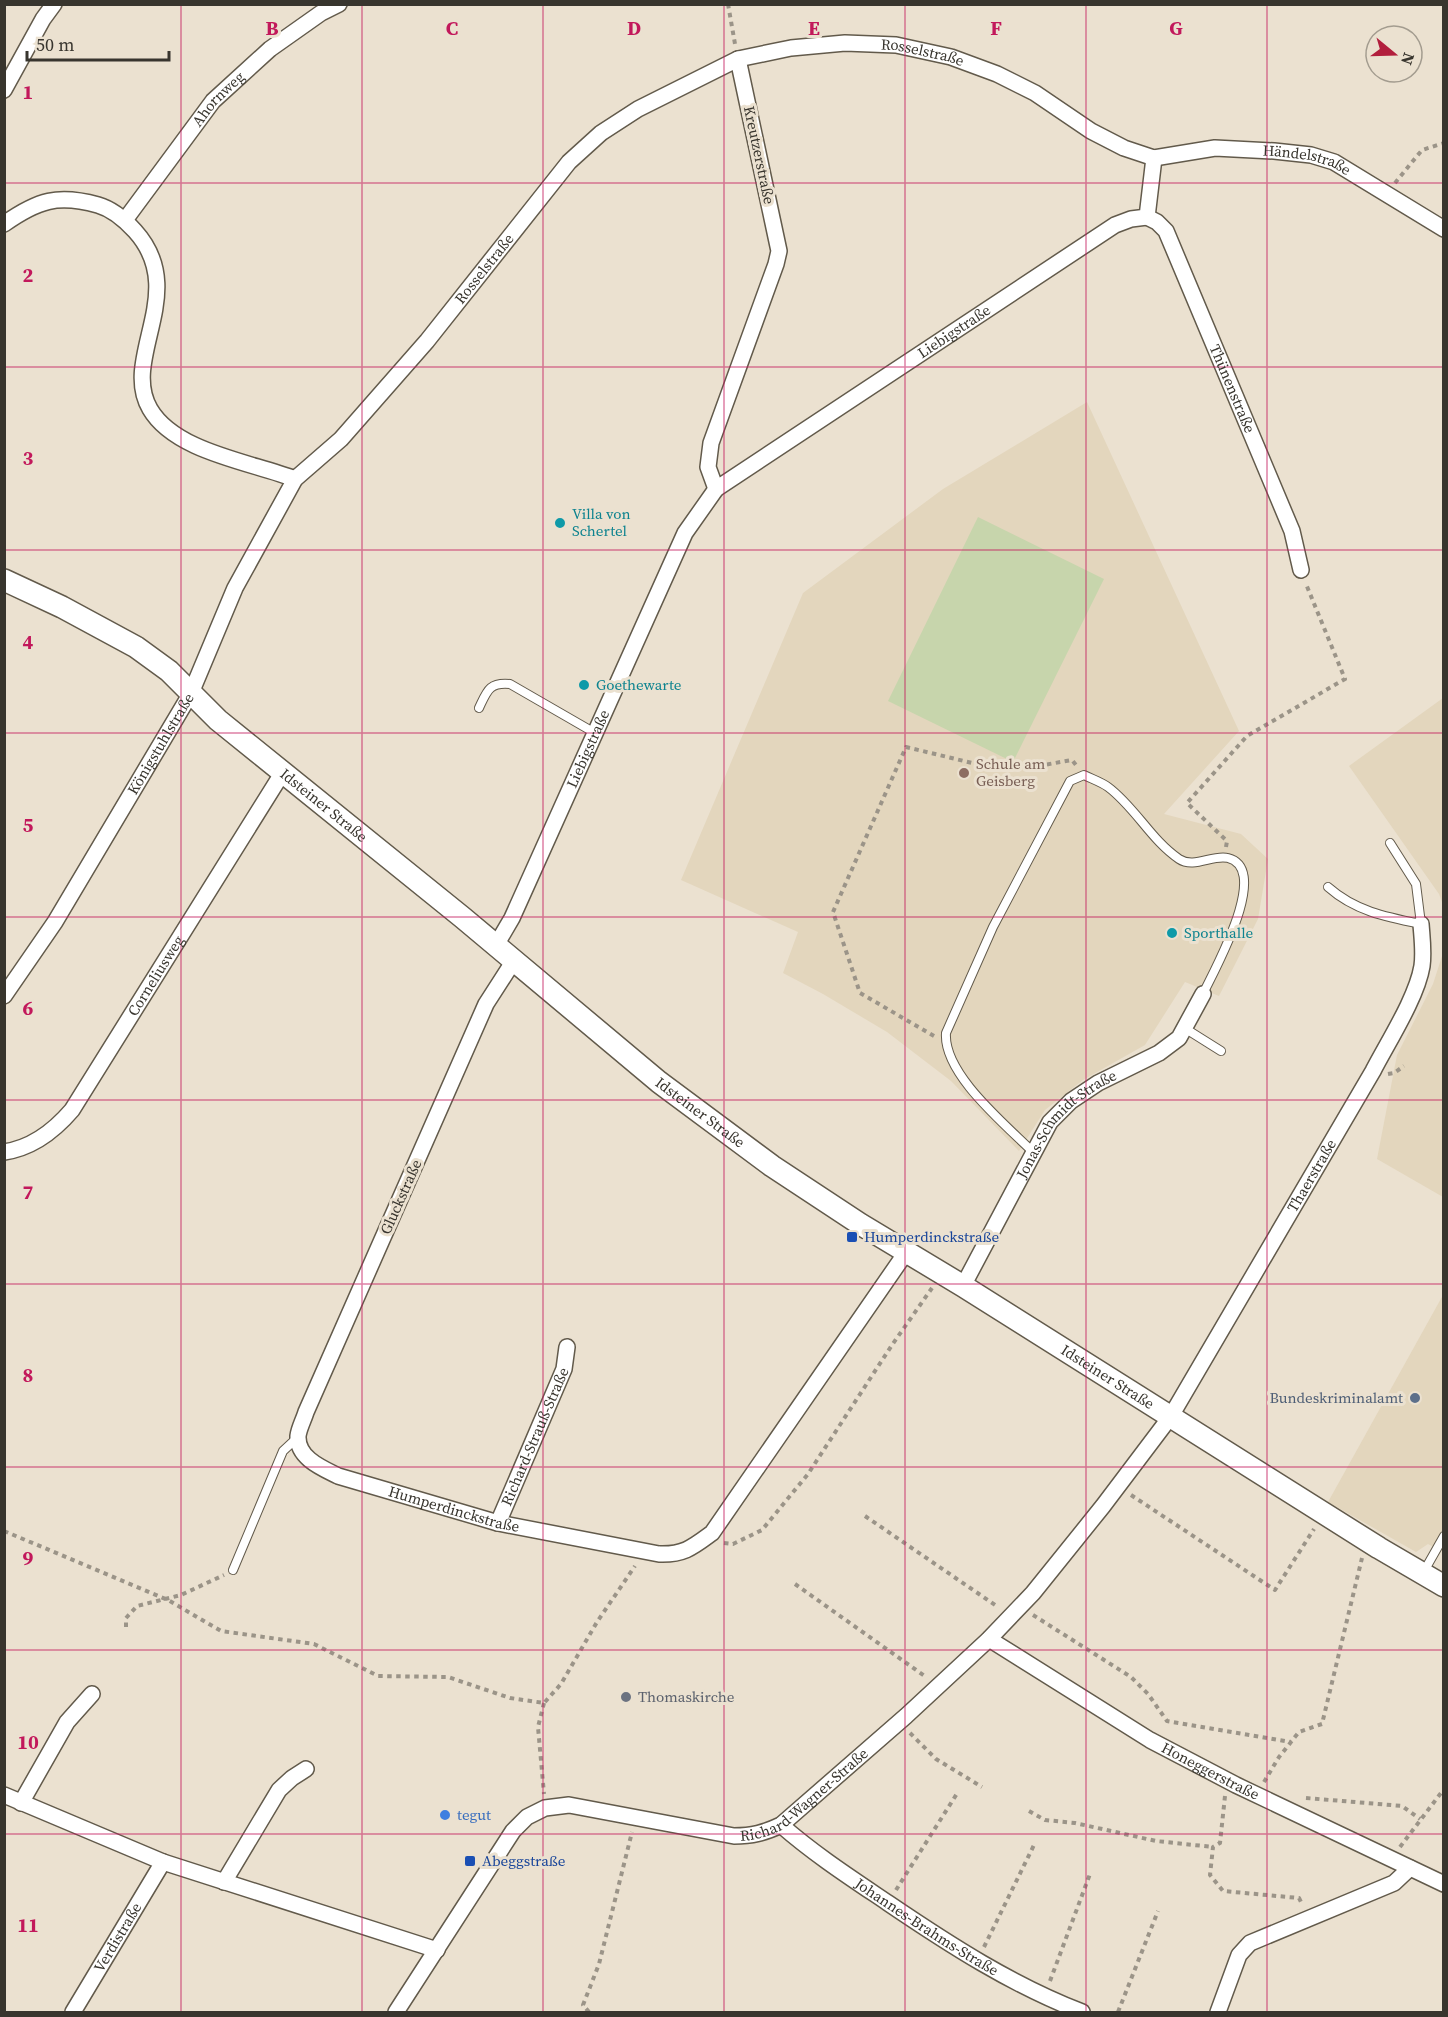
<svg xmlns="http://www.w3.org/2000/svg" width="1448" height="2017" viewBox="0 0 1448 2017" font-family="'Source Serif 4',serif">
	<style>
		.built { fill: #e3d6bd }
		.green { fill: #c7d5ac }
		.lines { fill: none; stroke-linecap: round; stroke-linejoin: round }
		.lane-casing { stroke: #625a4b; stroke-width: 10 }
		.street-casing { stroke: #625a4b; stroke-width: 18 }
		.secondary-casing { stroke: #625a4b; stroke-width: 24 }
		.path { stroke: #9b9488; stroke-width: 4; stroke-dasharray: 4.5 4.5; stroke-linecap: butt }
		.lane { stroke: #fff; stroke-width: 8 }
		.street { stroke: #fff; stroke-width: 15 }
		.secondary { stroke: #fff; stroke-width: 21 }
		.grid { fill: none; stroke: #c2185b; stroke-width: 1.5; stroke-opacity: 0.55 }
		.culture-dot { fill: #0f9aa8; stroke: #ebe1d0; stroke-width: 2 }
		.education-dot { fill: #8d6e63; stroke: #ebe1d0; stroke-width: 2 }
		.transit-dot { fill: #1a4fb4; stroke: #ebe1d0; stroke-width: 2 }
		.service-dot { fill: #5c6f8a; stroke: #ebe1d0; stroke-width: 2 }
		.worship-dot { fill: #6b7280; stroke: #ebe1d0; stroke-width: 2 }
		.shop-dot { fill: #3f7fe0; stroke: #ebe1d0; stroke-width: 2 }
		.labels { text-anchor: middle; stroke-width: 6; stroke-linejoin: round; paint-order: stroke }
		.street-label { font-size: 15px; fill: #38352e; stroke: #ebe1d0 }
		.culture-label { font-size: 15px; fill: #0d838f; stroke: #ebe1d0; text-anchor: start }
		.education-label { font-size: 15px; fill: #785e54; stroke: #ebe1d0; text-anchor: start }
		.transit-label { font-size: 15px; fill: #164399; stroke: #ebe1d0; text-anchor: start }
		.service-label { font-size: 15px; fill: #4e5e75; stroke: #ebe1d0; text-anchor: end }
		.worship-label { font-size: 15px; fill: #5b616d; stroke: #ebe1d0; text-anchor: start }
		.shop-label { font-size: 15px; fill: #366cbe; stroke: #ebe1d0; text-anchor: start }
		.grid-label { font-size: 20px; text-anchor: middle; font-weight: bold; fill: #c2185b; stroke: #ebe1d0; stroke-width: 6; stroke-linejoin: round; paint-order: stroke }
	</style>
	<rect width="100%" height="100%" fill="#ebe1d0"/>
	<g class="built">
		<path d="M1087,402L1239,731L1164,814L1241,834L1268,859L1258,919L1219,996L1185,982L1145,1045L1083,1080L1045,1110L1019,1151L951,1081L887,1032L823,994L783,973L798,932L681,880L803,593L943,489Z"/>
		<path d="M1443,698V905L1439,894L1349,766Z"/>
		<path d="M1443,953V1197L1377,1159L1397,1055L1433,984Z"/>
		<path d="M1443,1295V1552L1428,1544L1416,1552L1328,1502Z"/>
	</g>
	<path class="green" d="M978,517L1104,579L1013,762L888,701Z"/>
	<g class="lines">
		<defs>
			<g id="lane">
				<path d="M479,708C487,691 489,682 510,684L595,733"/>
				<path d="M1328,887C1355,911 1386,917 1421,924L1416,884L1390,843"/>
				<path d="M1186,1029L1221,1051"/>
				<path d="M1034,1153C1006,1125 943,1074 946,1033L993,927L1070,781L1084,775C1092,779 1101,782 1108,787C1135,807 1151,840 1179,859C1194,869 1213,854 1228,858C1272,869 1213,972 1203,994"/>
				<path d="M233,1570L283,1451L297,1438"/>
				<path d="M1423,1573L1444,1536"/>
			</g>
			<g id="street">
				<path d="M4,90L43,19L54,4"/>
				<path id="s1" d="M1147,217L1157,222L1166,231L1292,531L1301,570"/>
				<path id="s2" d="M125,220L213,101L270,49L321,13L339,4"/>
				<path d="M4,224C38,200 58,194 98,205C112,209 125,220 135,231C190,292 120,358 150,409C175,452 251,462 295,479"/>
				<path d="M716,489L708,467L711,443L776,264L779,251L738,59"/>
				<path id="s3" d="M495,947L512,918L685,533L716,489L1115,225L1131,219L1147,217L1154,158"/>
				<path id="s4" d="M513,962L486,1004L306,1412C304,1419 299,1428 298,1436C297,1458 322,1468 338,1476L498,1523L659,1554C684,1555 693,1547 712,1533L907,1251"/>
				<path id="s5" d="M4,996L55,922L191,693L235,588L295,479L341,439L427,341L569,162L601,133L638,109L738,59L791,48L845,43L896,45L951,57L997,74L1035,93L1091,131L1124,148L1154,158L1215,148L1274,151L1311,155L1334,162L1444,229"/>
				<path id="s6" d="M4,1152C32,1148 54,1131 72,1110L283,772"/>
				<path id="s7" d="M963,1286L1050,1122L1071,1101L1098,1083L1159,1053L1179,1038L1203,994"/>
				<path id="s8" d="M498,1523L564,1369L567,1347"/>
				<path id="s9" d="M989,1639L1150,1740L1236,1785L1444,1884"/>
				<path d="M4,1795L163,1862L437,1950"/>
				<path d="M21,1803L67,1722L92,1694"/>
				<path id="s10" d="M781,1825C814,1854 851,1878 888,1903C950,1945 1012,1985 1082,2012"/>
				<path d="M224,1882L279,1790L292,1778L306,1769"/>
				<path id="s11" d="M73,2012L163,1862"/>
				<path id="s12" d="M396,2012L513,1831L527,1817L545,1808L569,1805L734,1836C752,1836 764,1833 781,1825L906,1716L989,1639L1033,1593L1103,1506L1171,1416L1373,1071C1388,1042 1417,997 1422,966C1424,952 1422,938 1421,924"/>
				<path d="M1218,2012L1239,1955L1250,1943L1394,1883L1410,1868"/>
			</g>
			<g id="secondary">
				<path id="s13" d="M4,580L62,607L136,647L169,671L218,720L462,917L659,1082L772,1166L860,1224L963,1286L1379,1548L1444,1586"/>
			</g>
		</defs>
		<use href="#lane" class="lane-casing"/>
		<use href="#street" class="street-casing"/>
		<use href="#secondary" class="secondary-casing"/>
		<g class="path">
			<path d="M728,4L735,44"/>
			<path d="M1395,183L1422,150L1444,143"/>
			<path d="M1226,847L1227,841L1187,803L1247,736L1345,679L1306,584"/>
			<path d="M934,1036L860,993L833,912L906,747L993,768L1038,766L1072,760L1076,765"/>
			<path d="M1388,1074L1394,1073L1404,1066"/>
			<path d="M1131,1495L1275,1590L1314,1529"/>
			<path d="M865,1516L998,1607"/>
			<path d="M4,1531L168,1600L221,1631L314,1644L378,1676L448,1677L510,1698L544,1703L561,1684L597,1622L635,1566"/>
			<path d="M724,1543L733,1544L762,1530L808,1474L892,1345L932,1288"/>
			<path d="M795,1584L926,1677"/>
			<path d="M1033,1615L1131,1677L1148,1694L1167,1721L1291,1742"/>
			<path d="M126,1627V1618L137,1606L181,1595L224,1575"/>
			<path d="M544,1703L538,1727L544,1794"/>
			<path d="M910,1733L936,1759L982,1787"/>
			<path d="M1264,1782L1279,1757L1299,1732L1322,1724L1362,1558"/>
			<path d="M1225,1796L1220,1843L1213,1847L1210,1875L1223,1891L1299,1898L1302,1904"/>
			<path d="M1306,1798L1402,1806L1420,1819"/>
			<path d="M1029,1811L1045,1820L1075,1823L1156,1841L1213,1847"/>
			<path d="M1400,1847L1444,1789"/>
			<path d="M896,1890L958,1792"/>
			<path d="M984,1947L1034,1845"/>
			<path d="M1050,1981L1090,1874"/>
			<path d="M589,2012L583,2005L599,1964L632,1832"/>
			<path d="M1118,2012L1158,1911"/>
		</g>
		<use href="#lane" class="lane"/>
		<use href="#street" class="street"/>
		<use href="#secondary" class="secondary"/>
	</g>
	<path class="grid" d="M181,4V2012M362,4V2012M543,4V2012M724,4V2012M905,4V2012M1086,4V2012M1267,4V2012M4,183H1444M4,367H1444M4,550H1444M4,733H1444M4,917H1444M4,1100H1444M4,1284H1444M4,1467H1444M4,1650H1444M4,1834H1444"/>
	<g class="culture-dot">
		<circle cx="560" cy="523" r="6"/>
		<circle cx="584" cy="685" r="6"/>
		<circle cx="1172" cy="933" r="6"/>
	</g>
	<circle class="education-dot" cx="964" cy="773" r="6"/>
	<g class="transit-dot">
		<rect x="846" y="1231" width="12" height="12" rx="3"/>
		<rect x="464" y="1855" width="12" height="12" rx="3"/>
	</g>
	<circle class="service-dot" cx="1415" cy="1398" r="6"/>
	<circle class="worship-dot" cx="626" cy="1697" r="6"/>
	<circle class="shop-dot" cx="445" cy="1815" r="6"/>
	<g class="labels">
		<g class="street-label">
			<text dy="5" stroke="none"><textPath href="#s5" startOffset="1400">Rosselstraße</textPath></text>
			<text dy="5" stroke="none"><textPath href="#s2" startOffset="153">Ahornweg</textPath></text>
			<text transform="translate(759 155) rotate(78)" y="5">Kreutzerstraße</text>
			<text dy="5" stroke="none"><textPath href="#s5" startOffset="1812">Händelstraße</textPath></text>
			<text dy="5" stroke="none"><textPath href="#s5" startOffset="878">Rosselstraße</textPath></text>
			<text dy="5" stroke="none"><textPath href="#s3" startOffset="795">Liebigstraße</textPath></text>
			<text dy="5" stroke="none"><textPath href="#s1" startOffset="195">Thünenstraße</textPath></text>
			<text dy="5" stroke="none"><textPath href="#s5" startOffset="297">Königstuhlstraße</textPath></text>
			<text dy="5" stroke="none"><textPath href="#s3" startOffset="219">Liebigstraße</textPath></text>
			<text dy="5" stroke="none"><textPath href="#s13" startOffset="394">Idsteiner Straße</textPath></text>
			<text dy="5" stroke="none"><textPath href="#s6" startOffset="240">Corneliusweg</textPath></text>
			<text dy="5" stroke="none"><textPath href="#s13" startOffset="880">Idsteiner Straße</textPath></text>
			<text dy="5" stroke="none"><textPath href="#s7" startOffset="195">Jonas-Schmidt-Straße</textPath></text>
			<text dy="5" stroke="none"><textPath href="#s12" startOffset="1342">Thaerstraße</textPath></text>
			<text transform="translate(401 1197) rotate(-66)" y="5">Gluckstraße</text>
			<text dy="5" stroke="none"><textPath href="#s13" startOffset="1366">Idsteiner Straße</textPath></text>
			<text dy="5" stroke="none"><textPath href="#s8" startOffset="94">Richard-Strauß-Straße</textPath></text>
			<text dy="5" stroke="none"><textPath href="#s4" startOffset="702">Humperdinckstraße</textPath></text>
			<text dy="5" stroke="none"><textPath href="#s9" startOffset="258">Honeggerstraße</textPath></text>
			<text dy="5" stroke="none"><textPath href="#s12" startOffset="531">Richard-Wagner-Straße</textPath></text>
			<text dy="5" stroke="none"><textPath href="#s10" startOffset="178">Johannes-Brahms-Straße</textPath></text>
			<text dy="5" stroke="none"><textPath href="#s11" startOffset="87">Verdistraße</textPath></text>
		</g>
		<g class="culture-label">
			<text x="572" y="519">Villa von<tspan x="572" dy="17">Schertel</tspan></text>
			<text x="596" y="690">Goethewarte</text>
			<text x="1184" y="938">Sporthalle</text>
		</g>
		<g class="education-label">
			<text x="976" y="769">Schule am<tspan x="976" dy="17">Geisberg</tspan></text>
		</g>
		<g class="transit-label">
			<text x="864" y="1242">Humperdinckstraße</text>
			<text x="482" y="1866">Abeggstraße</text>
		</g>
		<g class="service-label">
			<text x="1403" y="1403">Bundeskriminalamt</text>
		</g>
		<g class="worship-label">
			<text x="638" y="1702">Thomaskirche</text>
		</g>
		<g class="shop-label">
			<text x="457" y="1820">tegut</text>
		</g>
	</g>
	<g class="grid-label">
		<text x="272" y="35">B</text>
		<text x="452" y="35">C</text>
		<text x="634" y="35">D</text>
		<text x="814" y="35">E</text>
		<text x="996" y="35">F</text>
		<text x="1176" y="35">G</text>
		<text x="28" y="99">1</text>
		<text x="28" y="282">2</text>
		<text x="28" y="465">3</text>
		<text x="28" y="649">4</text>
		<text x="28" y="832">5</text>
		<text x="28" y="1015">6</text>
		<text x="28" y="1199">7</text>
		<text x="28" y="1382">8</text>
		<text x="28" y="1565">9</text>
		<text x="28" y="1749">10</text>
		<text x="28" y="1932">11</text>
	</g>
	<rect width="1448" height="2017" fill="none" stroke="#38352e" stroke-width="12"/>
	<g transform="translate(1394 54) rotate(109)"><circle r="28" fill="#ebe1d0" stroke="#a39c8f" stroke-width="1.5"/>
	<path d="M0-4.5L10 22L0 15L-10 22Z" fill="#b21f3d"/>
	<text y="-9" font-size="16" font-weight="bold" text-anchor="middle" fill="#38352e">N</text>
	</g>
	<path d="M27 51v9h142v-9" fill="none" stroke="#38352e" stroke-width="3"/>
	<text x="36" y="51" font-size="18" fill="#38352e" stroke="#ebe1d0" stroke-width="4.5" paint-order="stroke">50 m</text>
</svg>
